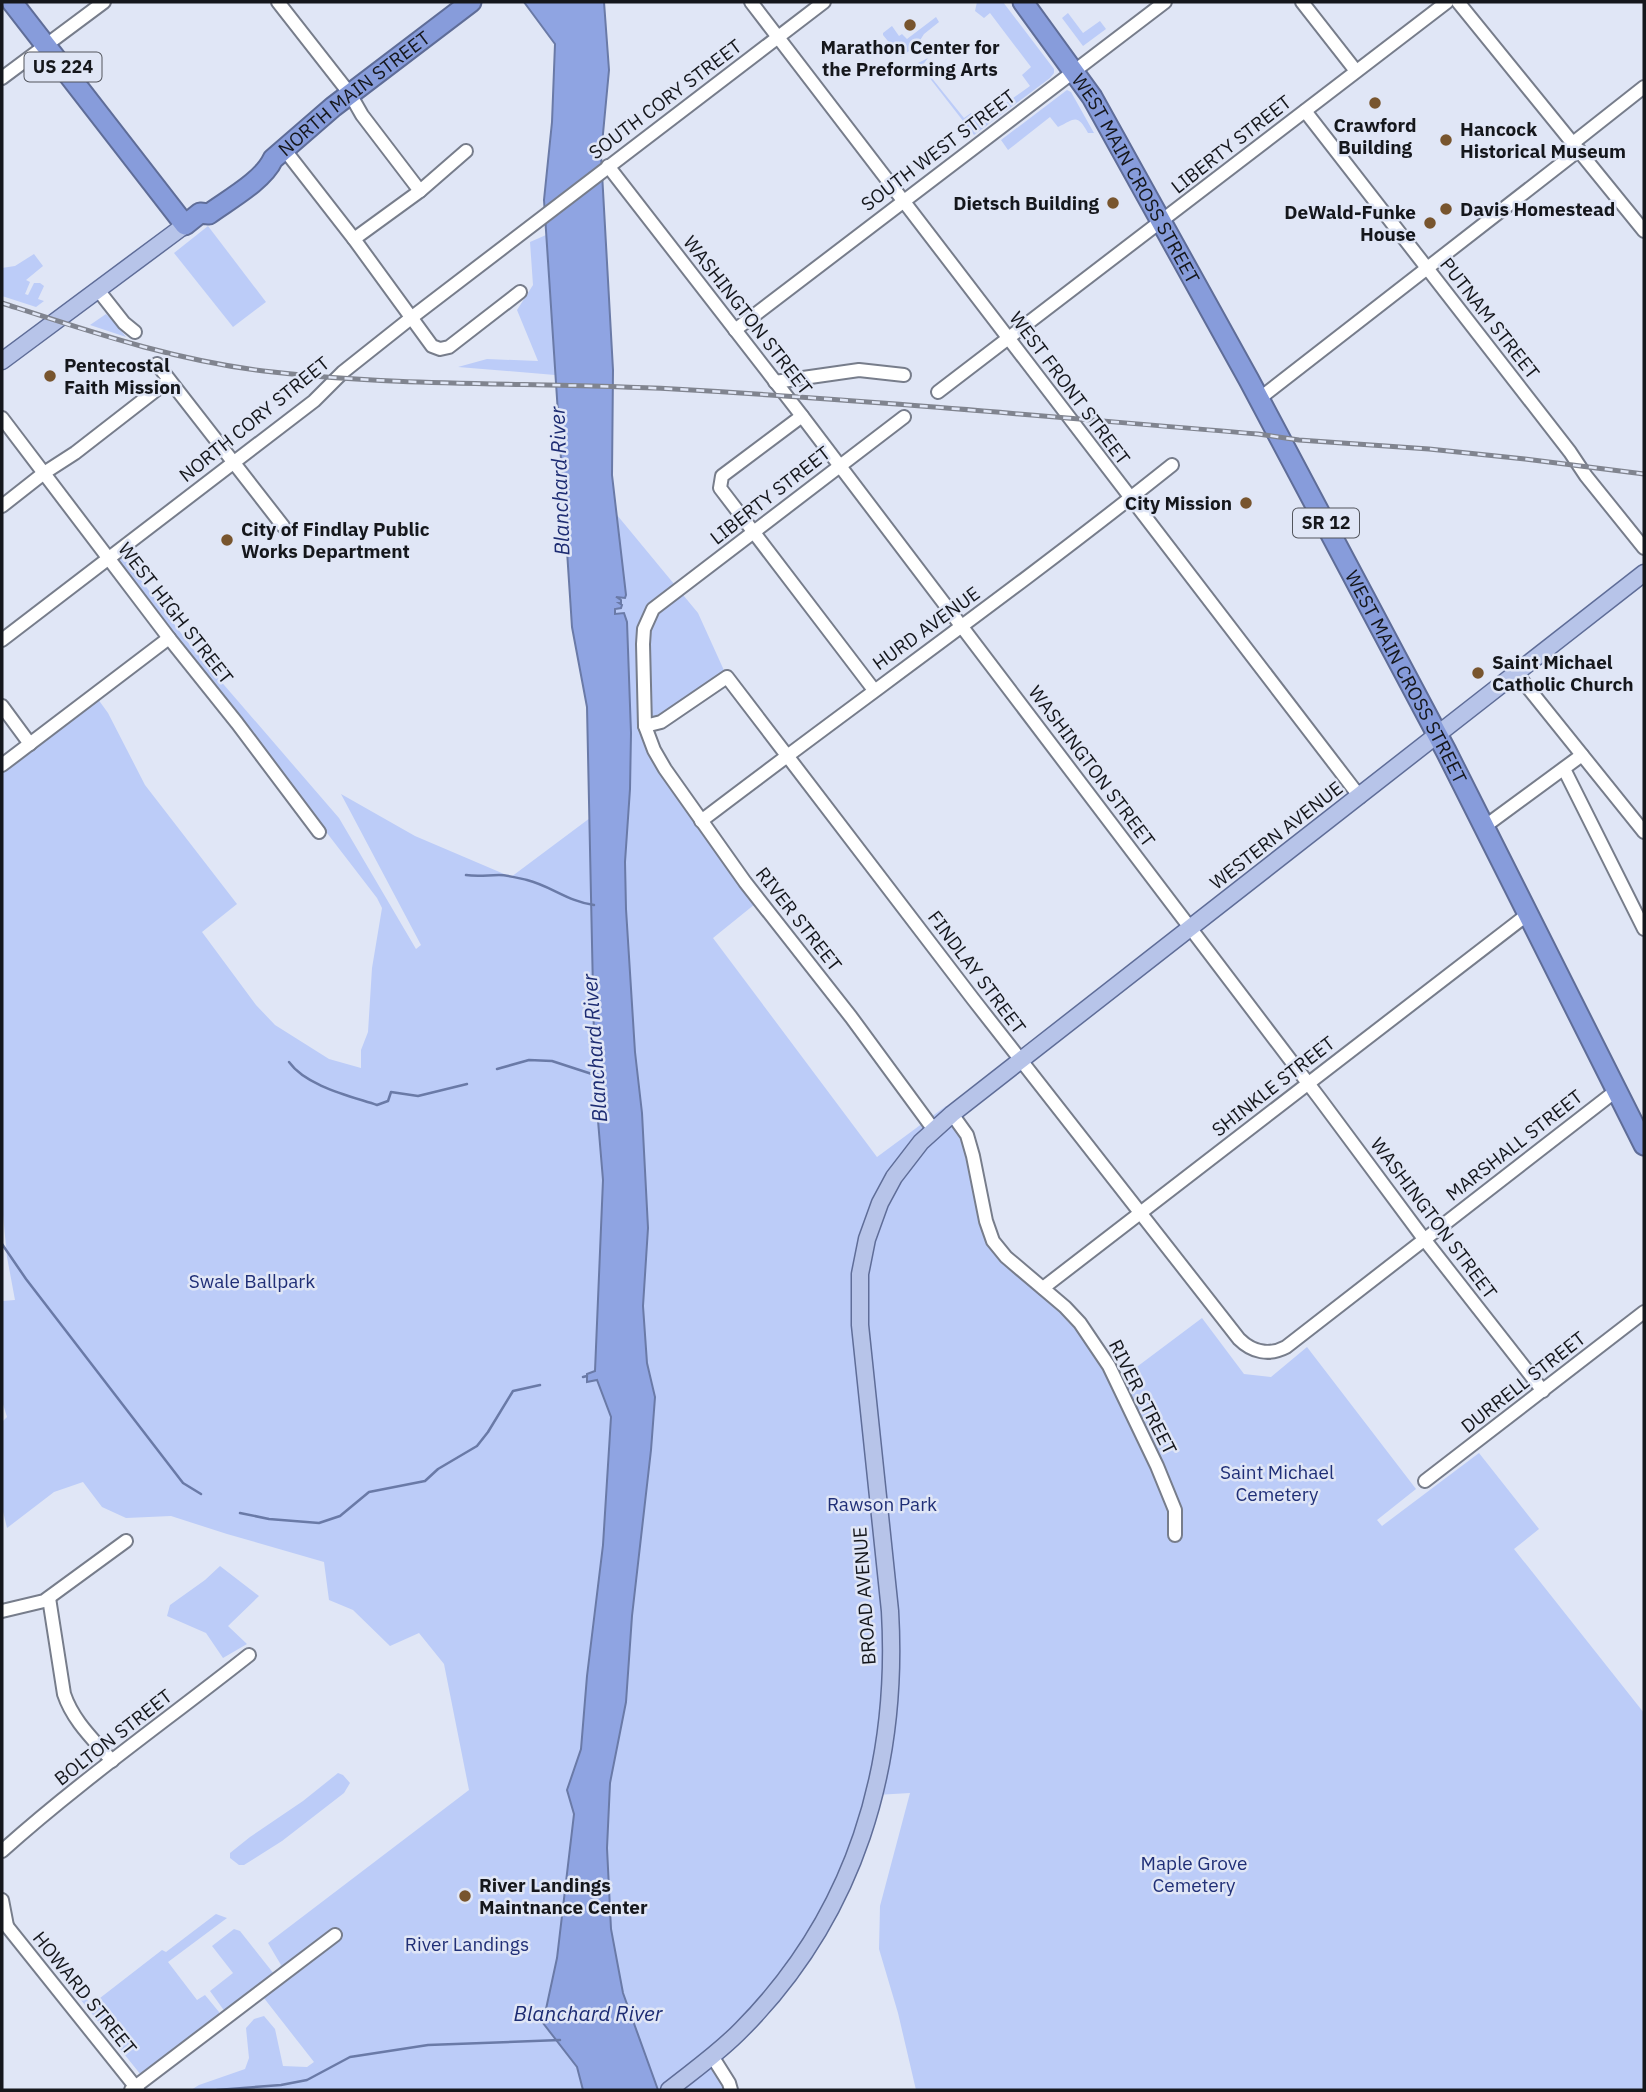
<svg xmlns="http://www.w3.org/2000/svg" width="1646" height="2092" viewBox="0 0 1646 2092" font-family="'IBM Plex Sans',sans-serif">
	<style>
		.green { fill: #bcccf8 }
		.water { fill: #8fa4e2; stroke: #6a7aa7; stroke-width: 2 }
		.lines { fill: none; stroke-linecap: round; stroke-linejoin: round }
		.stream { stroke: #6a7aa7; stroke-width: 2.5 }
		.minor-casing { stroke: #777d8b; stroke-width: 16 }
		.major-casing { stroke: #5f6d98; stroke-width: 19 }
		.highway-casing { stroke: #5f6d98; stroke-width: 23 }
		.minor { stroke: #fff; stroke-width: 12 }
		.major { stroke: #b7c4e9; stroke-width: 16 }
		.highway { stroke: #879cdb; stroke-width: 19 }
		.rail-casing { stroke: #80848f; stroke-width: 5 }
		.rail { stroke: #e0e6f6; stroke-width: 2.5; stroke-dasharray: 8; stroke-linecap: butt }
		.poi-dot { fill: #78552e; stroke: #e0e6f6; stroke-width: 2.5 }
		.labels { text-anchor: middle; stroke-width: 5; stroke-linejoin: round; paint-order: stroke }
		.shield { fill: #e0e6f6; stroke: #52555d; stroke-width: 2 }
		.shield-label { font-size: 18px; font-weight: bold; fill: #15171c }
		.poi-label { font-size: 19px; font-weight: bold; fill: #15171c; stroke: #e0e6f6; text-anchor: start }
		.street-label { font-size: 19px; fill: #15171c; stroke: #e0e6f6 }
		.park-label { font-size: 19px; fill: #202f77; stroke: #e0e6f6 }
		.water-label { font-size: 21px; font-style: italic; fill: #1d2c73; stroke: #e0e6f6 }
	</style>
	<rect width="100%" height="100%" fill="#e0e6f6"/>
	<g class="green">
		<path d="M977,2H1003L1054,69V73L1050,78L974,135L918,63L928,58L922,66L964,118L971,113L978,123L1030,86L1022,75L1031,67L990,13L984,18L975,11Z"/>
		<path d="M1068,13L1083,33L1100,21L1106,29L1083,46L1062,18Z"/>
		<path d="M936,17L939,22L924,34L917,45L901,57L883,35V33L892,26L899,36L902,34L907,39Z"/>
		<path d="M1067,90L1071,92L1094,133H1088C1077,113 1075,119 1058,127L1050,117L1008,150L1001,140Z"/>
		<path d="M208,226L266,302L233,327L174,253Z"/>
		<path d="M546,235L555,375L458,367L487,359L538,361L517,310L533,285L530,242Z"/>
		<path d="M34,254L43,266L26,280L30,282L25,294L28,295L34,283H40L44,286L38,299L44,301L36,307L2,296V268L15,266Z"/>
		<path d="M106,314L114,321L126,337L90,325Z"/>
		<path d="M617,515L698,613L727,677L647,732L760,900L713,938L877,1157L946,1106L963,1129L990,1234L1065,1307L1118,1381L1202,1318L1244,1374L1271,1377L1307,1347L1416,1489L1377,1520L1382,1526L1479,1453L1539,1529L1514,1549L1644,1713V2090H916L898,2013L879,1949L880,1906L910,1793L876,1795L838,1896L793,1970L713,2056L731,2090H191L199,2085L245,2069L249,2058L246,2028L254,2019L264,2016L275,2029L283,2066L307,2067L314,2062L260,1993L228,2016L210,1991L233,1973L212,1946L234,1929L240,1931L274,1974L281,1965L268,1943L469,1790L444,1664L419,1633L390,1646L353,1610L329,1600L324,1562L227,1534L171,1516L126,1518L102,1507L83,1482L54,1492L7,1528L2,1507V1422L7,1417L2,1401V1301L15,1300L7,1257L2,1204V765L95,695L108,713L145,785L237,904L202,932L256,1005L275,1025L329,1059L361,1068V1050L368,1032L372,968L382,908L377,898L113,555L119,551L193,649L339,818L416,949L421,945L341,794L415,836L511,877L590,818L602,816Z"/>
		<path d="M220,1566L259,1596L228,1626L247,1644L223,1658L206,1633L167,1616L170,1605L205,1580Z"/>
		<path d="M338,1773L343,1775L350,1783L344,1793L282,1841L244,1865H239L230,1858V1853L250,1837L303,1801Z"/>
		<path d="M216,1914L227,1918L168,1962L197,2000L205,1995L219,2012L220,2022L145,2080L64,1979L68,1975L91,2005L162,1950L166,1952Z"/>
	</g>
	<path class="water" d="M524,2H604L609,70L601,155L613,370L612,475L626,595L625,598L616,597L621,600V603H619L622,605L621,608L615,609V614L624,613L627,622L631,733L630,789L625,862L626,909L635,1052L642,1113L648,1228L643,1306L647,1363L655,1397L651,1450L632,1616L626,1702L610,1783L607,1848L611,1929L623,1993L658,2090H583L577,2067L543,2023L557,1958L574,1814L567,1790L581,1749L587,1676L603,1545L611,1417L597,1380L587,1382V1374L595,1371L603,1180L595,1085L587,707L572,627L544,200L552,122L555,44Z"/>
	<g class="lines">
		<g class="stream">
			<path d="M466,875C478,877 488,875 499,875C508,875 518,878 527,880C551,886 569,902 594,905"/>
			<path d="M289,1062C306,1086 350,1096 377,1105L388,1101L391,1092L418,1096L467,1084"/>
			<path d="M497,1069L529,1060L552,1061L598,1076"/>
			<path d="M2,1244L26,1279L183,1483L201,1494"/>
			<path d="M583,1377L587,1376"/>
			<path d="M240,1513L269,1519L319,1523L340,1516L369,1492L425,1481L438,1469L477,1446L488,1432L513,1391L540,1385"/>
			<path d="M217,2090L281,2085L307,2080L350,2057L428,2045L560,2040"/>
		</g>
		<defs>
			<g id="minor">
				<path d="M278,2L350,94L362,115L420,191"/>
				<path d="M751,2L1360,797"/>
				<path d="M1302,2L1356,71"/>
				<path d="M1458,2L1644,231"/>
				<path d="M2,78L104,2"/>
				<path d="M1305,111L1570,452L1586,476L1644,548"/>
				<path d="M1573,143L1644,87"/>
				<path d="M284,149L354,239L432,346L440,349L449,347L520,292"/>
				<path d="M608,166L802,416L1320,1099L1424,1239L1543,1391"/>
				<path d="M354,239L420,191L466,151"/>
				<path d="M98,290L124,323L135,332"/>
				<path d="M735,330L1165,2"/>
				<path d="M157,364L283,526"/>
				<path d="M775,382L859,370L904,375"/>
				<path d="M938,392L1447,2"/>
				<path d="M1259,399L1579,150"/>
				<path d="M802,416L722,476L720,488L874,690"/>
				<path d="M904,417L653,609L644,629L643,644L645,726L654,750L665,769L745,882L851,1017L934,1130"/>
				<path d="M2,418L169,638L237,723L319,832"/>
				<path d="M2,506L44,473L75,453L169,380"/>
				<path d="M2,640L314,401L343,372L411,318L824,2"/>
				<path d="M1517,674L1644,832"/>
				<path d="M2,706L30,744"/>
				<path d="M645,726L661,722L727,677L973,999L1239,1339C1252,1352 1269,1356 1286,1347L1617,1090"/>
				<path d="M2,765L169,638"/>
				<path d="M1564,769L1644,929"/>
				<path d="M701,821C857,702 1018,588 1172,465"/>
				<path d="M1484,827L1582,755"/>
				<path d="M952,1114L967,1135L973,1156L986,1221L993,1241L1006,1257L1065,1307L1080,1323L1109,1366L1157,1466L1175,1510V1535"/>
				<path d="M1043,1288L1528,914"/>
				<path d="M1425,1481L1644,1312"/>
				<path d="M49,1598L64,1694C73,1721 94,1740 112,1761"/>
				<path d="M2,1611L44,1601L126,1541"/>
				<path d="M2,1851C80,1781 167,1720 249,1655"/>
				<path d="M2,1900L7,1926"/>
				<path d="M2,1920L138,2090"/>
				<path d="M712,2056L729,2083L731,2090"/>
				<path d="M131,2090L335,1935"/>
			</g>
			<g id="major">
				<path d="M2,361L185,225"/>
				<path d="M669,2090C694,2070 720,2052 742,2029C855,1915 899,1768 890,1611L860,1325V1274L867,1239L880,1203L894,1177L921,1142L952,1114L1644,573"/>
			</g>
			<g id="highway">
				<path id="s1" d="M12,2L185,225L200,213L209,214C228,200 263,181 273,159L333,107L471,2"/>
				<path id="s2" d="M1023,2L1092,97L1249,380L1446,751L1644,1145"/>
			</g>
		</defs>
		<use href="#minor" class="minor-casing"/>
		<use href="#major" class="major-casing"/>
		<use href="#highway" class="highway-casing"/>
		<use href="#minor" class="minor"/>
		<use href="#major" class="major"/>
		<use href="#highway" class="highway"/>
		<defs>
			<path id="rail" d="M2,303C91,332 179,362 273,372C406,387 540,382 674,389C869,400 1063,418 1258,434L1299,440L1429,449L1525,459L1644,474"/>
		</defs>
		<use href="#rail" class="rail-casing"/>
		<use href="#rail" class="rail"/>
	</g>
	<g class="poi-dot">
		<circle cx="910" cy="25" r="7"/>
		<circle cx="1375" cy="103" r="7"/>
		<circle cx="1446" cy="140" r="7"/>
		<circle cx="1113" cy="203" r="7"/>
		<circle cx="1446" cy="209" r="7"/>
		<circle cx="1430" cy="223" r="7"/>
		<circle cx="50" cy="376" r="7"/>
		<circle cx="1246" cy="503" r="7"/>
		<circle cx="227" cy="540" r="7"/>
		<circle cx="1478" cy="673" r="7"/>
		<circle cx="465" cy="1896" r="7"/>
	</g>
	<g class="labels">
		<g class="shield">
			<rect x="24.5" y="52.5" width="77" height="29" rx="5"/>
			<rect x="1293" y="508.5" width="66" height="29" rx="5"/>
		</g>
		<g class="shield-label">
			<text x="63" y="73">US 224</text>
			<text x="1326" y="529">SR 12</text>
		</g>
		<g class="poi-label">
			<text x="910" y="54" text-anchor="middle">Marathon Center for<tspan x="910" dy="22">the Preforming Arts</tspan></text>
			<text x="1375" y="132" text-anchor="middle">Crawford<tspan x="1375" dy="22">Building</tspan></text>
			<text x="1460" y="136">Hancock<tspan x="1460" dy="22">Historical Museum</tspan></text>
			<text x="1099" y="210" text-anchor="end">Dietsch Building</text>
			<text x="1460" y="216">Davis Homestead</text>
			<text x="1416" y="219" text-anchor="end">DeWald-Funke<tspan x="1416" dy="22">House</tspan></text>
			<text x="64" y="372">Pentecostal<tspan x="64" dy="22">Faith Mission</tspan></text>
			<text x="1232" y="510" text-anchor="end">City Mission</text>
			<text x="241" y="536">City of Findlay Public<tspan x="241" dy="22">Works Department</tspan></text>
			<text x="1492" y="669">Saint Michael<tspan x="1492" dy="22">Catholic Church</tspan></text>
			<text x="479" y="1892">River Landings<tspan x="479" dy="22">Maintnance Center</tspan></text>
		</g>
		<g class="street-label">
			<text dy="7" stroke="none"><textPath href="#s1" startOffset="500">NORTH MAIN STREET</textPath></text>
			<text transform="translate(665 99) rotate(-37)" y="7">SOUTH CORY STREET</text>
			<text transform="translate(1231 144) rotate(-38)" y="7">LIBERTY STREET</text>
			<text transform="translate(938 150) rotate(-37)" y="7">SOUTH WEST STREET</text>
			<text dy="7" stroke="none"><textPath href="#s2" startOffset="210">WEST MAIN CROSS STREET</textPath></text>
			<text transform="translate(748 315) rotate(52)" y="7">WASHINGTON STREET</text>
			<text transform="translate(1490 318) rotate(52)" y="7">PUTNAM STREET</text>
			<text transform="translate(1070 388) rotate(53)" y="7">WEST FRONT STREET</text>
			<text transform="translate(254 419) rotate(-39)" y="7">NORTH CORY STREET</text>
			<text transform="translate(770 495) rotate(-38)" y="7">LIBERTY STREET</text>
			<text transform="translate(176 613) rotate(52)" y="7">WEST HIGH STREET</text>
			<text transform="translate(926 628) rotate(-36)" y="7">HURD AVENUE</text>
			<text dy="7" stroke="none"><textPath href="#s2" startOffset="777">WEST MAIN CROSS STREET</textPath></text>
			<text transform="translate(1092 766) rotate(53)" y="7">WASHINGTON STREET</text>
			<text transform="translate(1276 835) rotate(-38)" y="7">WESTERN AVENUE</text>
			<text transform="translate(799 919) rotate(52)" y="7">RIVER STREET</text>
			<text transform="translate(977 972) rotate(53)" y="7">FINDLAY STREET</text>
			<text transform="translate(1273 1086) rotate(-38)" y="7">SHINKLE STREET</text>
			<text transform="translate(1514 1145) rotate(-38)" y="7">MARSHALL STREET</text>
			<text transform="translate(1434 1218) rotate(53)" y="7">WASHINGTON STREET</text>
			<text transform="translate(1523 1382) rotate(-38)" y="7">DURRELL STREET</text>
			<text transform="translate(1143 1397) rotate(63)" y="7">RIVER STREET</text>
			<text transform="translate(864 1596) rotate(-94)" y="7">BROAD AVENUE</text>
			<text transform="translate(113 1737) rotate(-38)" y="7">BOLTON STREET</text>
			<text transform="translate(85 1993) rotate(51)" y="7">HOWARD STREET</text>
		</g>
		<g class="park-label">
			<text x="252" y="1288">Swale Ballpark</text>
			<text x="1277" y="1479">Saint Michael<tspan x="1277" dy="22">Cemetery</tspan></text>
			<text x="882" y="1511">Rawson Park</text>
			<text x="1194" y="1870">Maple Grove<tspan x="1194" dy="22">Cemetery</tspan></text>
			<text x="467" y="1951">River Landings</text>
		</g>
		<g class="water-label">
			<text transform="translate(560 481) rotate(-92)" y="7">Blanchard River</text>
			<text transform="translate(595 1048) rotate(-94)" y="7">Blanchard River</text>
			<text x="588" y="2021">Blanchard River</text>
		</g>
	</g>
	<rect width="1646" height="2092" fill="none" stroke="#15171c" stroke-width="7"/>
</svg>
